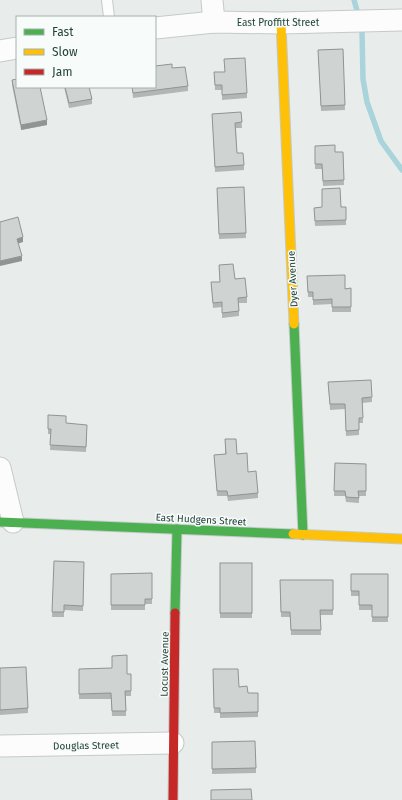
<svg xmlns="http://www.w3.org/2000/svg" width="402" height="800" viewBox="0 0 402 800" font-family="'Fira Sans',sans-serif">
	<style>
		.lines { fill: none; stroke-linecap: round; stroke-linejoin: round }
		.stream { stroke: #a9d4db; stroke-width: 5.5 }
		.lane-casing { stroke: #c5cac8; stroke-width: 12 }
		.street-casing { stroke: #c5cac8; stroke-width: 23 }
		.fast-casing { stroke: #c3cbc8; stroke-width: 11 }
		.slow-casing { stroke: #c3cbc8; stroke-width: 11 }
		.jam-casing { stroke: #c3cbc8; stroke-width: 11 }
		.lane { stroke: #fcfcfc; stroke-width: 10 }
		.street { stroke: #fcfcfc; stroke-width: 21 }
		.fast { stroke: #4caf50; stroke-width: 9 }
		.slow { stroke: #ffc107; stroke-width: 9 }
		.jam { stroke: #c62828; stroke-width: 9 }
		.wall { fill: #b2b6b5 }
		.shaded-wall { fill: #919493 }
		.building { fill: #cfd4d2; stroke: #919493 }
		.labels { text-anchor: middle; stroke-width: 3; stroke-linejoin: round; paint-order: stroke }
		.street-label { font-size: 10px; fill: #24423a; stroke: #f7fbf9 }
	</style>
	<rect width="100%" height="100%" fill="#e8edeb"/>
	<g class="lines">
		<g class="stream">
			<path d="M354,0L358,14"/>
			<path d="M362,31L363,79L367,102L381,141L402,170"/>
		</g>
		<defs>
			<path id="lane" d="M107,0L109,17"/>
			<g id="street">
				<path d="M212,0L214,22"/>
				<path d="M155,28L214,22L281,23L402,20"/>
				<path d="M0,51L17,48"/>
				<path d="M0,468L13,522"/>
				<path d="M0,746L173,743"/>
			</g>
			<g id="fast">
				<path d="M294,324L303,535"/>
				<path d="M0,522L293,534"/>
				<path d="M175,613L177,529"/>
			</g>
			<g id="slow">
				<path d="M281,23L294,324"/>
				<path d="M293,534L402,539"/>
			</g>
			<path id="jam" d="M173,800L175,613"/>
		</defs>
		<use href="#lane" class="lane-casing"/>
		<use href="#street" class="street-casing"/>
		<use href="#fast" class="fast-casing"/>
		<use href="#slow" class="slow-casing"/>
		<use href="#jam" class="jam-casing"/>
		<use href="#lane" class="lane"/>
		<use href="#street" class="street"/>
		<use href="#fast" class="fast"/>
		<use href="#slow" class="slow"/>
		<use href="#jam" class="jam"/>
	</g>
	<g class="wall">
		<path d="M343,49L345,110L321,111L318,50Z"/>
		<path d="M224,59L247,93V98L222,100V90H215L214,72H225Z"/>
		<path d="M172,68L188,86V91L133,98L132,87H155Z"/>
		<path d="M12,80L47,125L21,130L12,85Z"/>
		<path d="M64,87H89L92,99V104L69,108Z"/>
		<path d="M241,112L242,128H236L237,153L244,165V170L215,172L212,114Z"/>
		<path d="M315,146L335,152H343L344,185L323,186L322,169H315Z"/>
		<path d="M244,187L246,238L219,239L217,193Z"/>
		<path d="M346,207V225L315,226L314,208Z"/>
		<path d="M219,265L235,279L247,297V303H239V316L222,318V307L213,308L211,282H220Z"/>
		<path d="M307,276L345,289L351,288V312H332V304L313,305V297H308Z"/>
		<path d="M328,382L372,397V402L362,403L363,423H359V435L346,436L345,409L330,410Z"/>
		<path d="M66,424L87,430L86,452L50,450L51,434H48V429Z"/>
		<path d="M225,439L237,454L248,472L258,493V498L228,501L227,496H217L214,455L225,454Z"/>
		<path d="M335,463L366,464V496H359V503L346,502L345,496H334Z"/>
		<path d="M54,561L84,562L83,611L64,610V617H52Z"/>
		<rect x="220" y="563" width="32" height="55"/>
		<path d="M152,573V604H145V610H111V574Z"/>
		<path d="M351,574H388V622H372V610H359V596H351Z"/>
		<path d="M280,580H333V615H320L321,635H291L290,617H281Z"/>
		<path d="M0,668L28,708V713L0,715Z"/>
		<path d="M112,668L127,674H131V696H126V716H112L111,699H79V669Z"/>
		<path d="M213,669L248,693H258V717L220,718V713H214Z"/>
		<path d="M212,742L256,768V773L212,774Z"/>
	</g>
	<g class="shaded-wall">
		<path d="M47,120V125L21,130V125Z"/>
		<path d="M23,237V242L17,244V239Z"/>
		<path d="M22,256V261L0,266V261Z"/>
	</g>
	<g class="building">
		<path d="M343,49L345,105L321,106L318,50Z"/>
		<path d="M245,58L247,93L222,95V85H215L214,72H225L224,59Z"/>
		<path d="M172,64V68L185,67L188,86L133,93L132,87H155V66Z"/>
		<path d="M17,79V87H40L47,120L21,125L12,80Z"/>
		<path d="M65,87H89L92,99L69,103Z"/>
		<path d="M241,112L242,122L235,123L237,153H243L244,165L215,167L212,114Z"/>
		<path d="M335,145V152H343L344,180L323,181L322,164H315V146Z"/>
		<path d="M244,187L246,233L219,234L217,188Z"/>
		<path d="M340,188L341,207H346V220L315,221L314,208L322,207V189Z"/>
		<path d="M18,217L23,237L17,239L22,256L0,261V222Z"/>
		<path d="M233,264L235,279L245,278L247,297L238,298L239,311L222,313V302L213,303L211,282H220L219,265Z"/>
		<path d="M345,275V289L351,288V307H332V299L313,300V292H308L307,276Z"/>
		<path d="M371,380L372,397L362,398L363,418H359V430L346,431L345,404H330L328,382Z"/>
		<path d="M48,415L66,416V423L87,425L86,447L50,445L51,429H48Z"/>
		<path d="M225,439H236L237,454L247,453L248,472L256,471L258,493L228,496L227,491H217L214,455L226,454Z"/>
		<path d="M335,463L366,464V491H358L359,498L346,497L345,491H334Z"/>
		<path d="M54,561L84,562L83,606L64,605V612H52Z"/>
		<rect x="220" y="563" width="32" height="50"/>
		<path d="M152,573V599H145V605H111V574Z"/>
		<path d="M351,574H388V617H372V605H359V591H351Z"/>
		<path d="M280,580H333V610H320L321,630H291L290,612H281Z"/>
		<path d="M127,655V674H131V691H125L126,711H112L111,693L79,694V669L112,668V656Z"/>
		<path d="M26,667L28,708L0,710V668Z"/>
		<path d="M213,669H238L239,687L247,686L248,693H258V712L220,713V708H214Z"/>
		<path d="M255,741L256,768L212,769V742Z"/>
		<path d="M251,789L252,800H211V790Z"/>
	</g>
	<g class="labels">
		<g class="street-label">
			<text x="278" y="26">East Proffitt Street</text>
			<text transform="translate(292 279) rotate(-93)" y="4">Dyer Avenue</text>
			<text transform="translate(201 519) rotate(3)" y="4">East Hudgens Street</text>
			<text transform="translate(164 664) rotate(-89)" y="4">Locust Avenue</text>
			<text transform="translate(86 745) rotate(-1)" y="4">Douglas Street</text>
		</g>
	</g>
	<rect x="16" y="16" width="140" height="72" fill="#f7fbf9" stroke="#a3b1ad"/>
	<rect x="24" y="29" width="20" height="6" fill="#4caf50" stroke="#a3b1ad"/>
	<text x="52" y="36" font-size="12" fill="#24423a">Fast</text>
	<rect x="24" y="49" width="20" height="6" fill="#ffc107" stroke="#a3b1ad"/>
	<text x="52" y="56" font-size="12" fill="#24423a">Slow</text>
	<rect x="24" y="69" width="20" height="6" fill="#c62828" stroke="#a3b1ad"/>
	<text x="52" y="76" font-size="12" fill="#24423a">Jam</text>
</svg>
